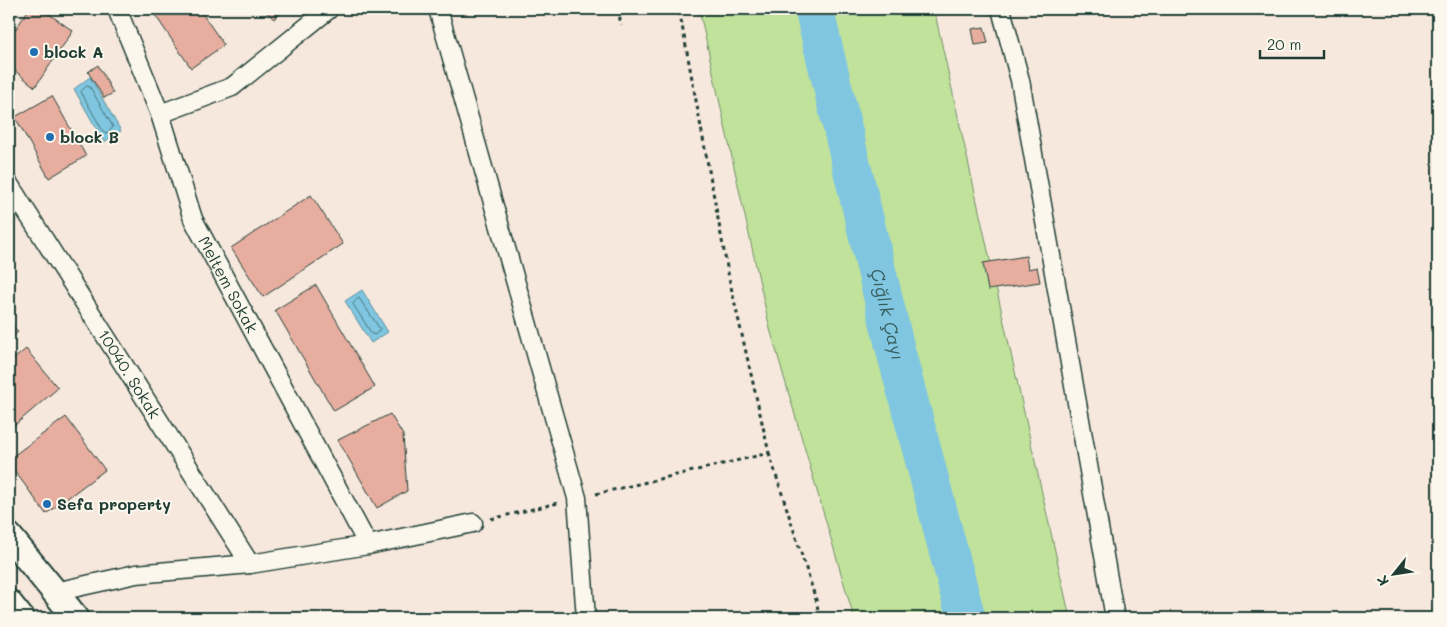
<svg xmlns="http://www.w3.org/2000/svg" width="1447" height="627" viewBox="0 0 1447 627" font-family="Mali,sans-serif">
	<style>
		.green { fill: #c0e29b; stroke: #709068 }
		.water { fill: #80c6e1; stroke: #598f9c }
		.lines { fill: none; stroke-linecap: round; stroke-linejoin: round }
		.shore { stroke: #467479; stroke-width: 1 }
		.river { stroke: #80c6e1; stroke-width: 39 }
		.building { fill: #e7aea0; stroke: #1f3d34 }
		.minor-casing { stroke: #1f3d34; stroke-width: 21 }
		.secondary-casing { stroke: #1f3d34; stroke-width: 29 }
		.path { stroke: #1f3d34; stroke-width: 3; stroke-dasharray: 4 4; stroke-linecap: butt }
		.minor { stroke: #fbf7ec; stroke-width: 18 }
		.secondary { stroke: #fbf7ec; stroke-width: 25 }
		.poi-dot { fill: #1f6fb2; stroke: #fbf7ec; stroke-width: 2 }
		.labels { text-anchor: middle; stroke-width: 4; stroke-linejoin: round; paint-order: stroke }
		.poi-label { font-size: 16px; font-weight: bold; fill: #1f3d34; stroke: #fbf7ec; text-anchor: start }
		.street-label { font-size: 16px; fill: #1f3d34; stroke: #fbf7ec }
		.water-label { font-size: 18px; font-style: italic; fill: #375f5f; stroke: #fbf7ec }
	</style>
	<rect width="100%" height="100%" fill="#f7e8dd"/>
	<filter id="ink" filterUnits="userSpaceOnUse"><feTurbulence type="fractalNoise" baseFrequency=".02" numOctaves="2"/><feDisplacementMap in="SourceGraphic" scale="10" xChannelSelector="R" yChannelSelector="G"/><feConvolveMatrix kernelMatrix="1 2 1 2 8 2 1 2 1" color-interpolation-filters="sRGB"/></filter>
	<g filter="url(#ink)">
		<path class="green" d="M699,9H934L1070,618H854L770,329Z"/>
		<g class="water">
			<path d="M90,77L121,131L104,142L74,89Z"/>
			<path d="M362,290L388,332L371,343L345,301Z"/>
		</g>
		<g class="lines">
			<g class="shore">
				<path d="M87,86L90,87L113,127L107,134L104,133L81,92Z"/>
				<path d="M359,298L380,329L375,335L372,334L353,304Z"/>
			</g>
			<path class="river" id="s1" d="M814,9L896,352L966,618"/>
		</g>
		<g class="building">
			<path d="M29,9H42L73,31L35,87L9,66V39Z"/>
			<path d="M151,9H199L224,45L191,68Z"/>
			<path d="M263,9H284L274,19Z"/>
			<path d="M984,27L988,43L975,45L972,29Z"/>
			<path d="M98,65L113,93L104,98L88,72Z"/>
			<path d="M52,96L86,156L49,178L15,117Z"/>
			<path d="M311,195L343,244L263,297L231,248Z"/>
			<path d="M1026,256L1028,269L1037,267L1040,282L988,290L983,263Z"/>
			<path d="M316,285L375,387L334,411L275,310Z"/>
			<path d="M9,321L18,332L9,339Z"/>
			<path d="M26,349L58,388L9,430V363Z"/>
			<path d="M390,414L403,435L407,491L377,508L338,440Z"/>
			<path d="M66,417L105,470L46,514L9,463V459Z"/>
		</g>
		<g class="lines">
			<defs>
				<g id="minor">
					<path id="s2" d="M117,9L160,114L193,219L368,545"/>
					<path d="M438,9L577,498L586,618"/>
					<path d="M1001,9L1020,80L1115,618"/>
					<path d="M160,114L232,87L329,9"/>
					<path id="s3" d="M9,184L250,564"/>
					<path d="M55,592L136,574L250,564L368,545L473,523"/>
				</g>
				<g id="secondary">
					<path d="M9,536L76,618"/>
					<path d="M9,603L21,618"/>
				</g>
			</defs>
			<use href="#minor" class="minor-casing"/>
			<use href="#secondary" class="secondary-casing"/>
			<g class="path">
				<path d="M618,9L621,25"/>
				<path d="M769,453L817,603L819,618"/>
				<path d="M596,494L769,453L729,278L679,9"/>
				<path d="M491,519L558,503"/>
			</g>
			<use href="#minor" class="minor"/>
			<use href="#secondary" class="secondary"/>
		</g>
	</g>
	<g class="poi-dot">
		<circle cx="34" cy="52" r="5"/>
		<circle cx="50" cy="137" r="5"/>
		<circle cx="47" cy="504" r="5"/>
	</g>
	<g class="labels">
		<g class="poi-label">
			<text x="44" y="58">block A</text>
			<text x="60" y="143">block B</text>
			<text x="57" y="510">Sefa property</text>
		</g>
		<g class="street-label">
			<text dy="6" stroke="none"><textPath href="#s2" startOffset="298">Meltem Sokak</textPath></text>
			<text dy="6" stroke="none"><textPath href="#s3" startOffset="225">10040. Sokak</textPath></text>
		</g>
		<g class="water-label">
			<text dy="6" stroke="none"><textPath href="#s1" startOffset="314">Çığlık Çayı</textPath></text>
		</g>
	</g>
	<rect width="1447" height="627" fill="none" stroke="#fbf7ec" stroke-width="30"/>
	<rect x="15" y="15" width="1417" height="597" fill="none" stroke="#1f3d34" stroke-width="2" filter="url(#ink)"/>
	<g transform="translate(1394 574) rotate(240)" stroke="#fbf7ec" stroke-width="4" paint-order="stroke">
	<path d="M0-4L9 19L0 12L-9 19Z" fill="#1f3d34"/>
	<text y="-8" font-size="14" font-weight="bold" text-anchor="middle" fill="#1f3d34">K</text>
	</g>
	<path d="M1260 50v8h64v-8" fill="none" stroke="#1f3d34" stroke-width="2.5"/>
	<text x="1267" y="50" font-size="15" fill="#1f3d34" stroke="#fbf7ec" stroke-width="4" paint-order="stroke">20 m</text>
</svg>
